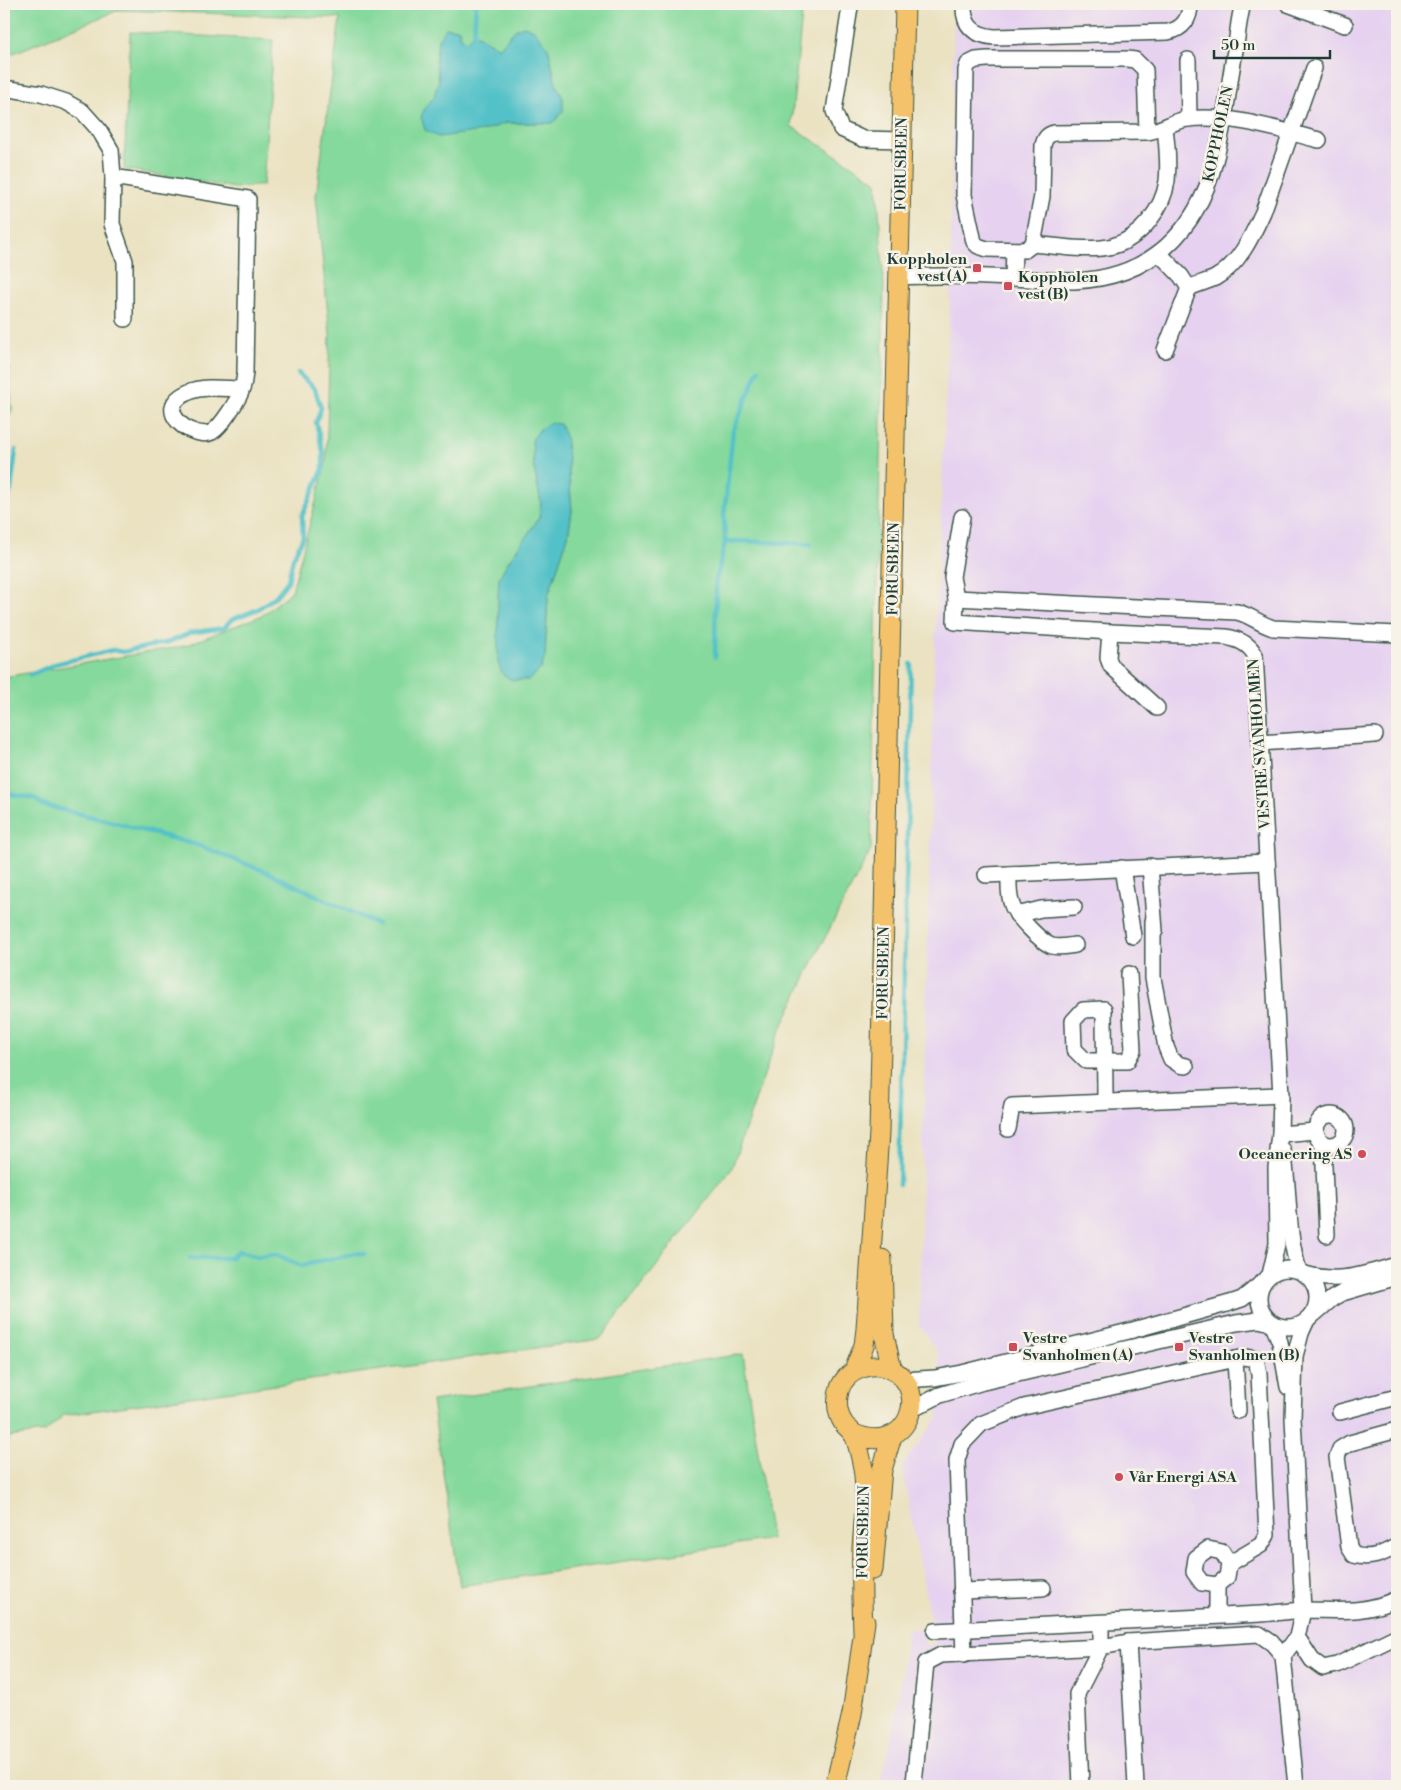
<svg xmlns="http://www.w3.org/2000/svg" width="1401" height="1790" viewBox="0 0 1401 1790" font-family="'Libre Bodoni',serif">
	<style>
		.built { fill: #e6d2f0 }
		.green { fill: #85d99c; stroke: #528b68; fill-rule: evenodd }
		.water { fill: #53c1c8; stroke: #397f7e }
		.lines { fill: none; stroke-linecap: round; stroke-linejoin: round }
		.stream { stroke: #53c1c8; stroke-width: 4.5 }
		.minor-casing { stroke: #3d5649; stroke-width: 18 }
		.major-casing { stroke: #3d5649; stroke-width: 21 }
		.minor { stroke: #fff; stroke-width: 15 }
		.major { stroke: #f3c26a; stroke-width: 19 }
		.poi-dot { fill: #d1495b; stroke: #f7f3e8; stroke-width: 2 }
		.labels { text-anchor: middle; stroke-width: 5; stroke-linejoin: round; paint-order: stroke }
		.street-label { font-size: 15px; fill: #1f3d34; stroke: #f7f3e8 }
		.poi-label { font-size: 15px; font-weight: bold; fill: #1f3d34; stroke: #f7f3e8; text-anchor: start }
	</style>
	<rect width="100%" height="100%" fill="#f7f3e8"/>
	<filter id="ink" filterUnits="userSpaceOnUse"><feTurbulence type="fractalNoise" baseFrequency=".02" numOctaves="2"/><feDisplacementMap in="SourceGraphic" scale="10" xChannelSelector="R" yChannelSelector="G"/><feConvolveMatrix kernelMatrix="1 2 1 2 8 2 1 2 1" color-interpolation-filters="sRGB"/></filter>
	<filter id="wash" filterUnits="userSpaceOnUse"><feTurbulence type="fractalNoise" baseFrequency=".0096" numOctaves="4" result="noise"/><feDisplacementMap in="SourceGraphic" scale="20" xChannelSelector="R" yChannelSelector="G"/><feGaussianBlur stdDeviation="1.12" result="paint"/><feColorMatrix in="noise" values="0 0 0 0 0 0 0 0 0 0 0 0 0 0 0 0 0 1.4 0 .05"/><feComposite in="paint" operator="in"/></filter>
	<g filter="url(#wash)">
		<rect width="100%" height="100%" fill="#eae2c1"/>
		<path class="built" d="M954,4H1397V1786H880L888,1754L901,1683L907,1629H924L925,1645L935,1644V1638L932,1637L931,1624L902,1466L938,1418L939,1354L919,1325L934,668L950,299Z"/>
		<g class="green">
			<path d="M4,4H803L791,126L877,182L884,286L871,850L818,951L778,1035L731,1170L600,1339L64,1415L45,1432L9,1437L4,1460V677L184,646L263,615L292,591L326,463L330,334L316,196L340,18L119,10L4,57ZM446,28L459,29L460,36L466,41L474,33L499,48L516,29L548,48L556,84L563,99L536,123H505L484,131L425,108L434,97L439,80L436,60ZM566,438L572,511L568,536L548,596L545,656L506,565L539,518L541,503L534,468Z"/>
			<path d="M130,32L273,40L263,185L235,188L124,169Z"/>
			<path d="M4,304L12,410L4,425Z"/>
			<path d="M743,1354L771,1539L460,1586L432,1401Z"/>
		</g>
		<g class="water">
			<path d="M524,26L534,30L548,48L556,84L563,98V111L553,123H505L484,131L438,137L425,130L421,117L425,108L434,97L439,80L436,60L438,39L446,28L459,29L460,36L466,41L474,33L499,48L516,29Z"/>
			<path d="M549,423L560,424L566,438L572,511L568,536L548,596L545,656L541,669L529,680H512L503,675L498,663V595L499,578L506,565L539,518L541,503L534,468L532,440L540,429Z"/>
		</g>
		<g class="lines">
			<g class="stream">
				<path d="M474,33L476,4"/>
				<path d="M4,511L11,489L16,450"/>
				<path d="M725,542L736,541L811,544"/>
				<path d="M715,657L716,581L725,542L724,515L733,431L759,369"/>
				<path d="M30,675L55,664L113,650L123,652L169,642L190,633L223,628L233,619L258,609L276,596L288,581L293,558L303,537L302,516L323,469V452L316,422L321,408L315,389L298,373"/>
				<path d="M4,793L34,798L43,805L105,820L197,845L269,873L377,924"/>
				<path d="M899,1185L911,664"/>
				<path d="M190,1258H230L238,1251L259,1256L276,1254L301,1266C313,1262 324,1260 336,1258C350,1256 348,1251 364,1254"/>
			</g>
		</g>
	</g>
	<g filter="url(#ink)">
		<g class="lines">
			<defs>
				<g id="minor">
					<path d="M852,4L850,7L834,111L841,129L863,139L902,140"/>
					<path d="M964,4C963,25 973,35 994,37L1168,32C1183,29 1190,19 1190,4"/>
					<path d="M1288,4L1345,25"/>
					<path d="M1188,60L1189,119"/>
					<path d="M4,88L41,94L66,102L82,111L99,130L111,150L113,177L112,224L125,261V319"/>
					<path d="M1147,132L1145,70L1135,60L1127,59H987L976,60L968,64L966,70L964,195L974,242L978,246L987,249L1025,250L1033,244L1042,196L1043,145C1045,138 1047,135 1054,133L1147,132C1162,130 1173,121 1187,119C1232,114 1276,129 1319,140"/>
					<path d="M113,177L248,199L245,373C244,378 244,384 242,389C239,399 221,427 212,432C193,441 149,409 189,392C205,385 226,389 242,389"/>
					<path d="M1033,244C1057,246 1090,252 1113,246C1141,238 1163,209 1167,181C1169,163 1167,146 1165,128"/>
					<path d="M1159,253L1181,276L1189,288L1165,350"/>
					<path d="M899,277C937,275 975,276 1013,278C1033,279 1054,281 1074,281C1150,278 1197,232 1215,161C1225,123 1229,83 1236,45C1238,31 1239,17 1243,4"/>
					<path d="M1013,278L1014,250"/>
					<path d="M1189,288C1197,284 1206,282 1215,278C1239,265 1252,236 1263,212L1314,68"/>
					<path d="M962,517L952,577L956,598L955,622L1110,632L1226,637C1238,639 1249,643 1255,655L1281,1095L1280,1134L1276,1168L1277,1244L1270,1275"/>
					<path d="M956,598L1237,612C1250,615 1260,624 1273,628L1397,634"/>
					<path d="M1110,632L1108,658L1111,666L1157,708"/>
					<path d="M1259,743L1375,735"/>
					<path d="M1150,866L1155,931"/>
					<path d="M1122,868L1133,936"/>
					<path d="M1009,874C1009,884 1008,895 1012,905C1015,915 1042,943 1052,946C1059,948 1068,946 1075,945"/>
					<path d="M986,875L1267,862"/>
					<path d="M1017,915L1041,909L1074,907"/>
					<path d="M1153,921V978L1166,1047L1171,1059L1180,1065L1186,1066"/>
					<path d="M1105,1101C1105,1070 1104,1039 1104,1009L1083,1010L1073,1021L1074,1049L1086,1061H1127L1133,1050L1129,974"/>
					<circle cx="1331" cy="1130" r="15"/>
					<path d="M1008,1129L1012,1106L1281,1095"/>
					<path d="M1280,1134L1315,1131"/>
					<path d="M1323,1143L1327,1235"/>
					<path d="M1283,1150C1290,1190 1286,1232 1299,1270"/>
					<circle cx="1288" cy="1298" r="29"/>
					<path d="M1305,1274C1340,1284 1364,1274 1397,1265"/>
					<path d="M1313,1315L1333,1298L1342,1293L1397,1277"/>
					<path d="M1272,1323L1280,1342L1288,1387"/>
					<path d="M1235,1359L1238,1411"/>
					<path d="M904,1380L935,1378L962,1373L1133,1330L1230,1303L1242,1299L1263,1282"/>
					<path d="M911,1410L940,1395L983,1382L1236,1323L1259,1320L1271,1323"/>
					<path d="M1340,1412L1397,1397"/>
					<path d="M1397,1430L1350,1443L1340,1449L1337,1457L1349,1547L1354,1555C1370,1560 1383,1554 1397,1546"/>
					<path d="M1217,1585V1615"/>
					<path d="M961,1591L1043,1588"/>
					<path d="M935,1631L1261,1614C1276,1613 1290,1611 1305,1610C1339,1610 1364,1614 1397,1599"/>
					<path d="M1297,1637L1312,1660L1323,1668L1337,1665L1397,1636"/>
					<path d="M1128,1642L1136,1786"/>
					<path d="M964,1655L957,1460L962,1444L981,1424L1024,1407L1244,1357L1256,1359L1259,1374L1267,1535L1261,1545L1229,1564L1227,1577L1217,1585L1202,1583L1194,1572L1196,1558L1208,1549L1222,1552L1229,1564"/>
					<path d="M1283,1656L1297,1637L1303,1610L1293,1418L1295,1356L1301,1333L1306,1322"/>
					<path d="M912,1786L914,1783L926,1663L941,1655L1101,1647L1128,1642L1259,1634L1272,1643L1283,1656L1296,1786"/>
					<path d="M1081,1786L1077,1694L1101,1647V1623"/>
				</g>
				<g id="major">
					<path d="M882,1259L884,1334L892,1370"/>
					<path d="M854,1371L864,1345L866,1329L879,1133L905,4"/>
					<path d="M852,1433C909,1459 931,1389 892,1370C873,1360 845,1369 839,1391C836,1403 837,1414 844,1424C846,1427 849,1429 852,1432C858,1441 861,1458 863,1468C867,1494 864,1522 862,1548C861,1576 862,1604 863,1632"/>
					<path d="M873,1570L882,1470L892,1436"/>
					<path d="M835,1786L852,1714L865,1622"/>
				</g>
			</defs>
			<use href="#minor" class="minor-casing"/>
			<use href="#major" class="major-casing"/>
			<use href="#minor" class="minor"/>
			<use href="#major" class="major"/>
		</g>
	</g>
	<g class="poi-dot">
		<rect x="972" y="263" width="10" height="10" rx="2.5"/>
		<rect x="1003" y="281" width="10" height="10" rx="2.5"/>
		<circle cx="1362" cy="1154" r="5"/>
		<rect x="1008" y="1342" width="10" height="10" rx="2.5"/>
		<rect x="1174" y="1342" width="10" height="10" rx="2.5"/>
		<circle cx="1119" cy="1477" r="5"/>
	</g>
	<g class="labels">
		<g class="street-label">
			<text transform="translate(1218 134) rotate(-78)" y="5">KOPPHOLEN</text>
			<text transform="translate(901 164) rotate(-89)" y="5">FORUSBEEN</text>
			<text transform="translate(893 569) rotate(-89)" y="5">FORUSBEEN</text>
			<text transform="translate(1259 744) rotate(-94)" y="5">VESTRE SVANHOLMEN</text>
			<text transform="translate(883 973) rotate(-89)" y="5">FORUSBEEN</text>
			<text transform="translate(863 1532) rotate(-89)" y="5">FORUSBEEN</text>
		</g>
		<g class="poi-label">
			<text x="967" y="264" text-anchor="end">Koppholen<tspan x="967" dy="17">vest (A)</tspan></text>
			<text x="1018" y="282">Koppholen<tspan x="1018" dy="17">vest (B)</tspan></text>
			<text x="1352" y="1159" text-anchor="end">Oceaneering AS</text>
			<text x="1023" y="1343">Vestre<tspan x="1023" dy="17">Svanholmen (A)</tspan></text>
			<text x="1189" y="1343">Vestre<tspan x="1189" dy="17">Svanholmen (B)</tspan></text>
			<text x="1129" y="1482">Vår Energi ASA</text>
		</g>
	</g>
	<rect width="1401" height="1790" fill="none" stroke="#f7f3e8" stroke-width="20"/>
	<path d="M1214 50v8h116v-8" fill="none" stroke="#1f3d34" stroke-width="2.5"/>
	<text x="1221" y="50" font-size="15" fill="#1f3d34" stroke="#f7f3e8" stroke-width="4" paint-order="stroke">50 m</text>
</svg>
